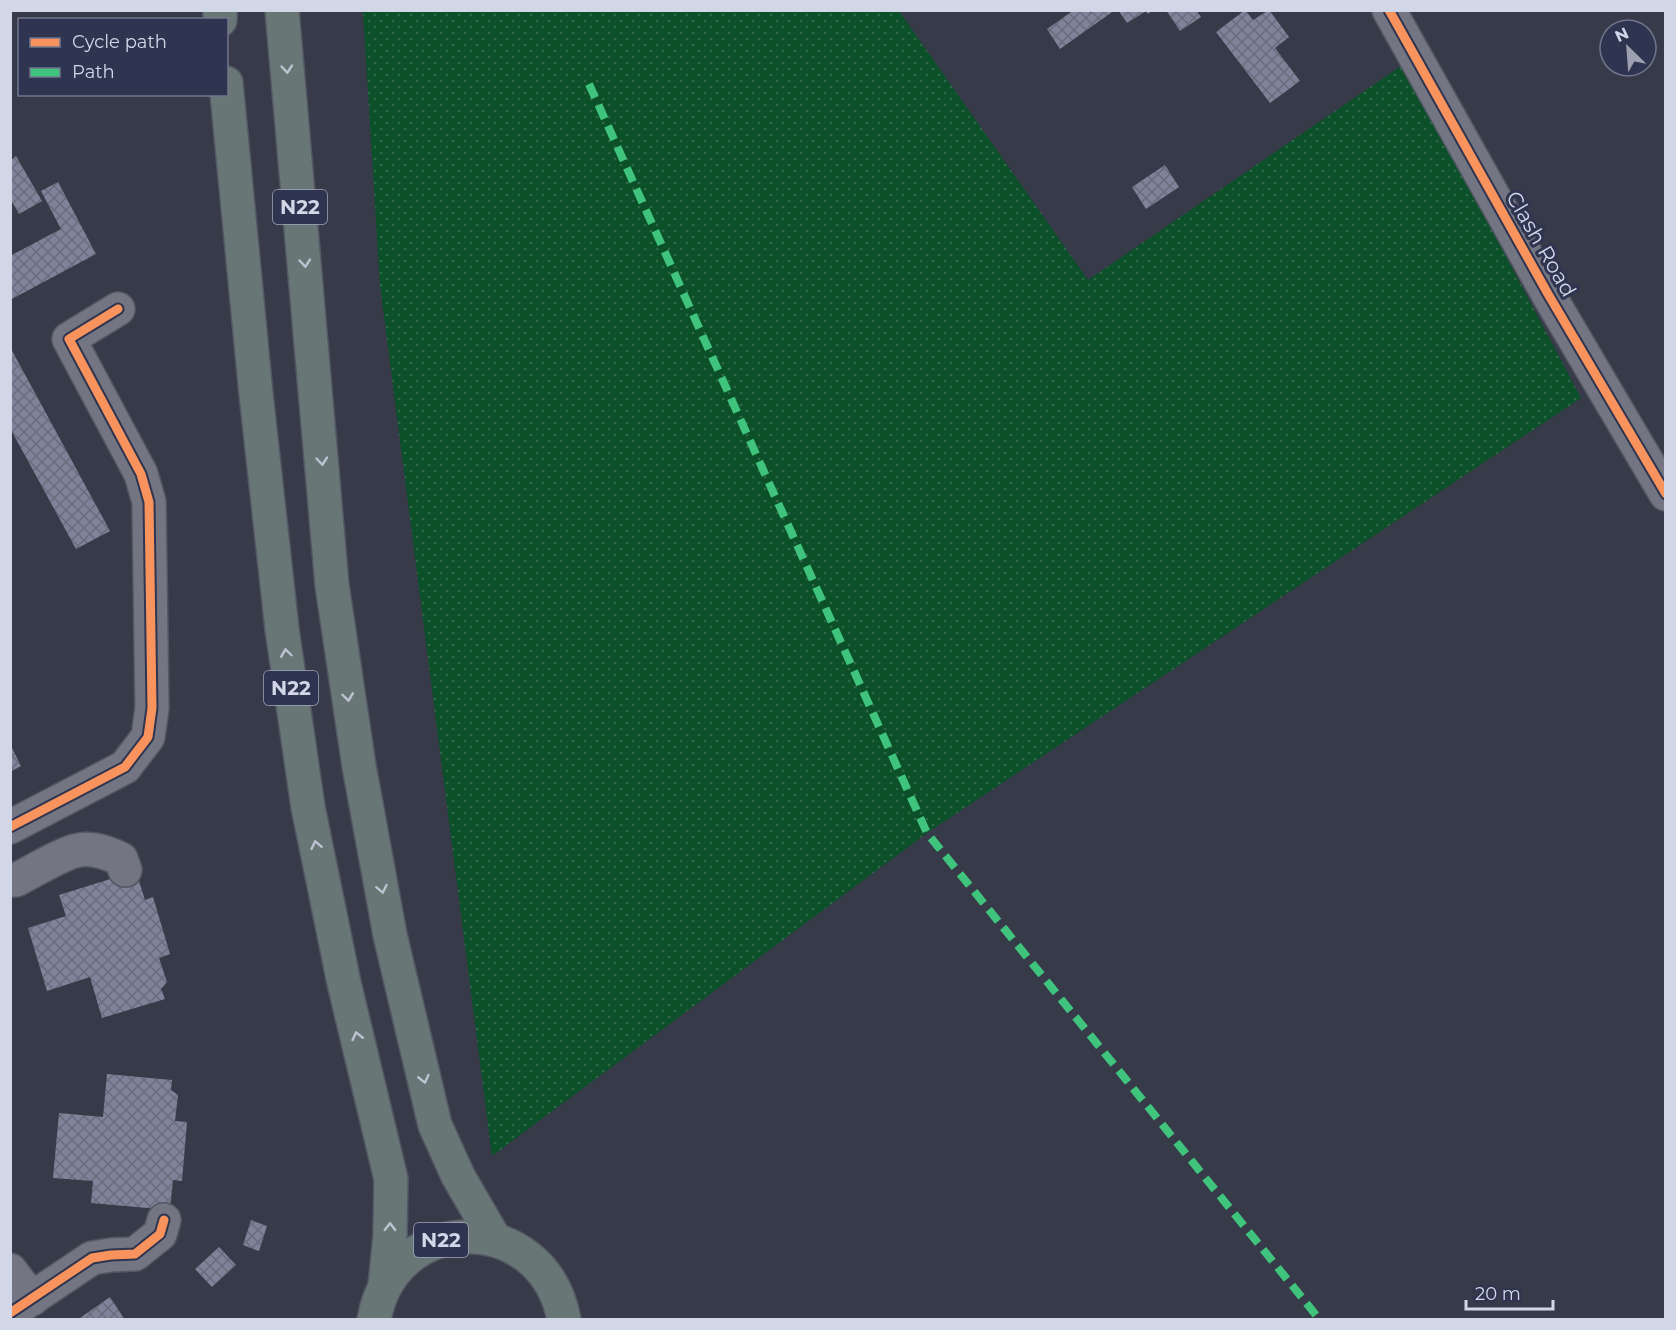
<svg xmlns="http://www.w3.org/2000/svg" width="1676" height="1330" viewBox="0 0 1676 1330" font-family="Montserrat,sans-serif">
	<style>
		.green { fill: url(#green-dots) }
		.building { fill: url(#building-cross-hatch) }
		.lines { fill: none; stroke-linecap: round; stroke-linejoin: round }
		.minor-casing { stroke: #535663; stroke-width: 36 }
		.highway-casing { stroke: #535663; stroke-width: 36 }
		.minor { stroke: #737682; stroke-width: 33 }
		.highway { stroke: #687676; stroke-width: 33 }
		.quiet { stroke: #40c37c; stroke-width: 8; stroke-dasharray: 15 8; stroke-linecap: butt }
		.cycleway-casing { stroke: #2f3550; stroke-width: 13 }
		.cycleway { stroke: #f8935d; stroke-width: 9 }
		.oneway { stroke: #bdc4d1 }
		.labels { text-anchor: middle; stroke-width: 6; stroke-linejoin: round; paint-order: stroke }
		.shield { fill: #2f3550; stroke: #a1a6ba; stroke-width: 1.5 }
		.shield-label { font-size: 20px; font-weight: bold; fill: #d2d7e8 }
		.street-label { font-size: 21px; fill: #d2d7e8; stroke: #2f3550 }
	</style>
	<defs>
		<pattern id="green-dots" width="8" height="8" patternUnits="userSpaceOnUse" patternTransform="scale(1.5)"><rect width="8" height="8" fill="#0b5029"/><path d="M2 2h.1M6 6h.1" fill="none" stroke="#2e6848" stroke-width="1.8" stroke-linecap="round"/></pattern>
		<pattern id="building-cross-hatch" width="8" height="8" patternUnits="userSpaceOnUse" patternTransform="scale(1.5)"><rect width="8" height="8" fill="#7e8399"/><path d="M0 0l8 8M0 8l8-8" fill="none" stroke="#686c7c"/></pattern>
	</defs>
	<rect width="100%" height="100%" fill="#373a48"/>
	<path class="green" d="M363,11H899L1088,280L1404,64L1581,398L927,833L492,1156L380,285Z"/>
	<g class="building">
		<path d="M1074,10H1089L1090,13L1094,10H1115L1060,49L1047,29Z"/>
		<path d="M1118,10H1153L1148,14L1146,11L1127,23Z"/>
		<path d="M1166,10H1196L1201,17L1180,31Z"/>
		<path d="M1245,10L1253,20L1269,10L1289,37L1275,48L1300,81L1270,103L1216,32Z"/>
		<path d="M16,156L42,201L19,214L10,199V161Z"/>
		<path d="M1165,165L1179,187L1146,209L1132,187Z"/>
		<path d="M58,182L96,254L10,300V256L61,229L41,191Z"/>
		<path d="M10,347L110,531L76,549L10,428Z"/>
		<path d="M10,744L21,766L10,772Z"/>
		<path d="M136,871L145,900L153,897L170,954L159,958L167,982L161,989L165,999L102,1018L90,977L47,991L28,928L66,916L59,895Z"/>
		<path d="M107,1074L172,1080L171,1090L178,1095L175,1121L187,1122L182,1181L173,1180L170,1210L91,1203L93,1181L53,1178L59,1113L103,1117Z"/>
		<path d="M251,1220L267,1226L259,1251L243,1245Z"/>
		<path d="M219,1247L236,1265L212,1287L195,1269Z"/>
		<path d="M110,1297L125,1320H77Z"/>
	</g>
	<g class="lines">
		<defs>
			<g id="minor">
				<path d="M1389,10L1548,294L1666,494"/>
				<path d="M10,827L125,767L148,737L152,708L149,502L141,474L69,339L118,309"/>
				<path d="M10,880H16C32,872 59,855 75,851C91,846 108,853 121,859L125,870"/>
				<path d="M10,1270L32,1299"/>
				<path d="M10,1313L92,1258L111,1255L135,1254L160,1234L164,1220"/>
			</g>
			<g id="highway">
				<path d="M220,10V20"/>
				<path d="M282,10L332,585L359,766L390,935L435,1125L458,1176L494,1238"/>
				<path d="M226,83L256,394L282,629L308,807L344,983L391,1179L390,1236L385,1285"/>
				<path d="M374,1320C393,1209 544,1209 564,1320"/>
			</g>
		</defs>
		<use href="#minor" class="minor-casing"/>
		<use href="#highway" class="highway-casing"/>
		<use href="#minor" class="minor"/>
		<use href="#highway" class="highway"/>
		<path class="quiet" d="M589,84L927,833L1320,1320"/>
		<defs>
			<g id="cycleway">
				<path d="M1389,10L1548,294L1666,494"/>
				<path d="M10,827L125,767L148,737L152,708L149,502L141,474L69,339L118,309"/>
				<path d="M10,1313L92,1258L111,1255L135,1254L160,1234L164,1220"/>
			</g>
		</defs>
		<use href="#cycleway" class="cycleway-casing"/>
		<use href="#cycleway" class="cycleway"/>
	</g>
	<defs><path id="oneway-chevron" d="M-2-3.5L2.5 0L-2 3.5" fill="none" stroke-width="1.6" stroke-linecap="round" stroke-linejoin="round" transform="scale(1.5)"/></defs>
	<g class="oneway">
		<use href="#oneway-chevron" transform="translate(287 69) rotate(85)"/>
		<use href="#oneway-chevron" transform="translate(305 263) rotate(85)"/>
		<use href="#oneway-chevron" transform="translate(322 461) rotate(85)"/>
		<use href="#oneway-chevron" transform="translate(286 653) rotate(-98)"/>
		<use href="#oneway-chevron" transform="translate(348 697) rotate(82)"/>
		<use href="#oneway-chevron" transform="translate(316 845) rotate(-102)"/>
		<use href="#oneway-chevron" transform="translate(382 889) rotate(79)"/>
		<use href="#oneway-chevron" transform="translate(357 1036) rotate(-103)"/>
		<use href="#oneway-chevron" transform="translate(424 1079) rotate(77)"/>
		<use href="#oneway-chevron" transform="translate(390 1227) rotate(-89)"/>
	</g>
	<g class="labels">
		<g class="shield">
			<rect x="273" y="190" width="54" height="34" rx="4.5"/>
			<rect x="264" y="671" width="54" height="34" rx="4.5"/>
			<rect x="414" y="1223" width="54" height="34" rx="4.5"/>
		</g>
		<g class="shield-label">
			<text x="300" y="214">N22</text>
			<text x="291" y="695">N22</text>
			<text x="441" y="1247">N22</text>
		</g>
		<g class="street-label">
			<text transform="translate(1541 244) rotate(60)" y="7">Clash Road</text>
		</g>
	</g>
	<rect width="1676" height="1330" fill="none" stroke="#d2d7e8" stroke-width="24"/>
	<rect x="18" y="18" width="210" height="78" fill="#2f3550" stroke="#70768d" stroke-width="1.5"/>
	<rect x="30" y="38" width="30" height="9" fill="#f8935d" stroke="#70768d" stroke-width="1.5"/>
	<text x="72" y="48" font-size="18" fill="#d2d7e8">Cycle path</text>
	<rect x="30" y="68" width="30" height="9" fill="#40c37c" stroke="#70768d" stroke-width="1.5"/>
	<text x="72" y="78" font-size="18" fill="#d2d7e8">Path</text>
	<g transform="translate(1628 48) rotate(335)"><circle r="28" fill="#2f3550" stroke="#70768d" stroke-width="1.5"/>
	<path d="M0-4.5L10 22L0 15L-10 22Z" fill="#9ca0b0"/>
	<text y="-9" font-size="16" font-weight="bold" text-anchor="middle" fill="#d2d7e8">N</text>
	</g>
	<path d="M1466 1300v9h87v-9" fill="none" stroke="#d2d7e8" stroke-width="3"/>
	<text x="1475" y="1300" font-size="18" fill="#d2d7e8" stroke="#2f3550" stroke-width="4.5" paint-order="stroke">20 m</text>
</svg>
